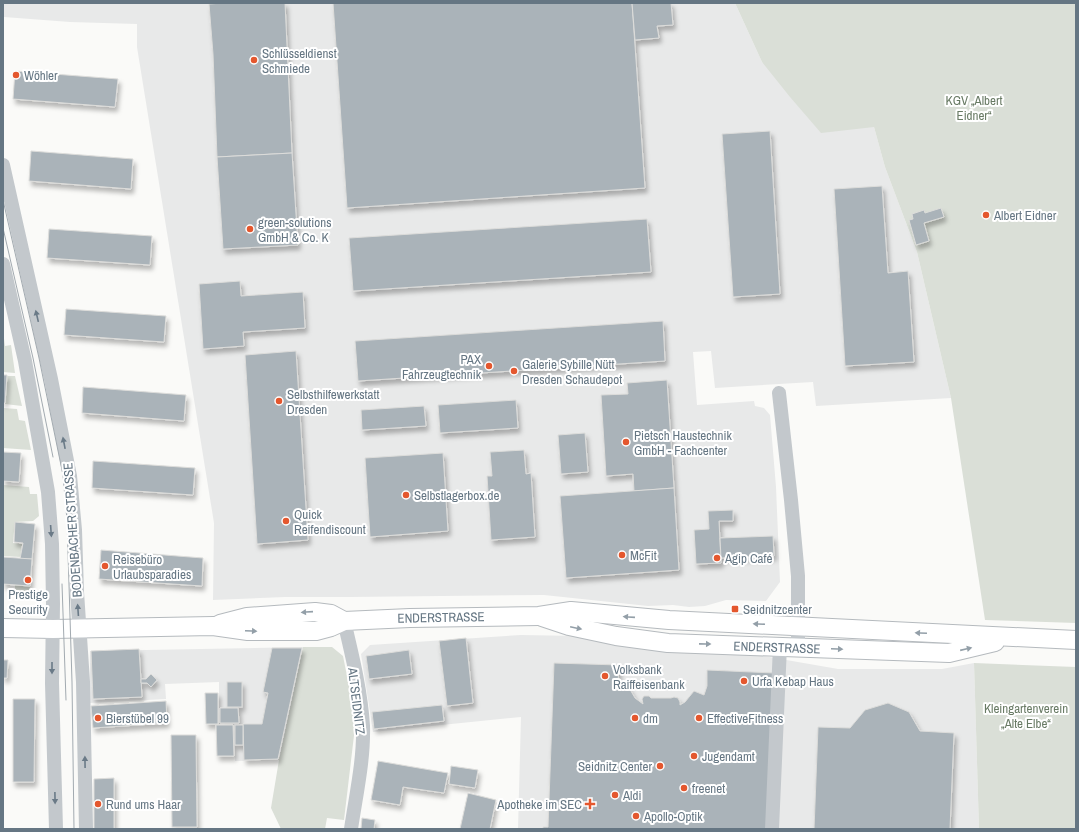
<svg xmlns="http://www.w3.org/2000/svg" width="1079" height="832" viewBox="0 0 1079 832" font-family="'Archivo Narrow',sans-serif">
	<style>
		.built { fill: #e8e9e9 }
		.green { fill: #dadfd7 }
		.building { fill: #aab3b9; stroke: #dcdcda; filter: url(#shadow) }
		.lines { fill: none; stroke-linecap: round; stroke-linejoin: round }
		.major-casing { stroke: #b5babe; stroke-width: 20 }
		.minor { stroke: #c3c8cc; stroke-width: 14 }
		.major { stroke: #fff; stroke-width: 18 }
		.tram { stroke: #a2aab0; stroke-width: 1 }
		.oneway { fill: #6a7a87 }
		.oneway2 { fill: #939fa8 }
		.poi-dot { fill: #e4572e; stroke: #fff; stroke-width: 1.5 }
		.labels { text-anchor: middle; stroke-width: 4; stroke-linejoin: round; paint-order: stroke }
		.poi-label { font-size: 13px; fill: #657683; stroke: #fff; text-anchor: start }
		.park-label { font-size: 13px; fill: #687a64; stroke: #fff }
		.street-label { font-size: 13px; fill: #657683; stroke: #fff }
	</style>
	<defs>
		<filter id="shadow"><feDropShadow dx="2.5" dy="4.5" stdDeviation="2" flood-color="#0004"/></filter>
	</defs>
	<rect width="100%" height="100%" fill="#fafaf8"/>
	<g class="built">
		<path d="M3,3H735L762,62L874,127L885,167L917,252L951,398L816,406L813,382L715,388L711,351L693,352L697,405L754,401L755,406L764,408L770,415L776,487L780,582L766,601L726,600L705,606L689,607L673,605L648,606L544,595L350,597H285L213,600L214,523L137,47V24L70,22L4,17L3,16Z"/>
		<path d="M521,635L578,636L752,654L838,669H942L974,663L979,829H518L521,717L373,732L361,654L370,645Z"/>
		<path d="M303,647L279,760L235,761L234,724H219V682L165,684L166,699L90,703V651Z"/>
	</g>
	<g class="green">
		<path d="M735,3H1076V623L985,620L951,398L917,252L885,167L874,127L821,133L790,97L762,62Z"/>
		<path d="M3,331L5,346L11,345L15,373L3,372Z"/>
		<path d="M7,376H15L22,406L5,404Z"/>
		<path d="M3,408L17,409L19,420L25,421L31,450L3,448Z"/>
		<path d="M3,485L29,487L30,494H37L39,516L33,521L15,522L13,543L22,544L21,557L3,556Z"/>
		<path d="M15,585L30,586V598L15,597Z"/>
		<path d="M303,647H332L343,656L351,696L355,727L344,820L327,818L325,829H281L271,808L279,760Z"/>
		<path d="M974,663L1076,667V829H979Z"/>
	</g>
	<g class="building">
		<path d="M223,3H285L292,153L217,157L213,54L209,4Z"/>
		<path d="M333,3H632L645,188L347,208Z"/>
		<path d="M632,3H671L673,25L657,26L659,38L635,40Z"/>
		<path d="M15,71L118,79L115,107L13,99Z"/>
		<path d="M770,131L780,294L733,297L722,134Z"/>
		<path d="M31,151L133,159L131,189L29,181Z"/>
		<path d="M292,153L298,245L223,249L217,157Z"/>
		<path d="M882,186L888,273L908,271L914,362L845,366L834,189Z"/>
		<path d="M941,208L944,217L924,223L929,241L916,245L909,220L913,219L912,214L924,210L925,213Z"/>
		<path d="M647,219L651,272L353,291L349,238Z"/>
		<path d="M49,229L152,236L150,265L47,258Z"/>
		<path d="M240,281L241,296L303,292L305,328L243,332L244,346L203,349L199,284Z"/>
		<path d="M66,309L166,316L164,342L64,335Z"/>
		<path d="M663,321L665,361L358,381L355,341Z"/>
		<path d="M296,351L308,540L257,544L245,355Z"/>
		<path d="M3,375H7L5,403H3Z"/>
		<path d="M667,380L674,488L634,491L633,474L606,476L601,395L628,394L627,383Z"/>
		<path d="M83,387L186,395L184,421L82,413Z"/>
		<path d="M516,400L518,428L440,433L438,405Z"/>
		<path d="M424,406L426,426L362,430L361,410Z"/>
		<path d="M585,433L588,472L561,474L558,435Z"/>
		<path d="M524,450L526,474L531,473L535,537L491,540L487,476H492L490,452Z"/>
		<path d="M3,452L21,453L19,482L3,481Z"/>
		<path d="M443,453L448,531L370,537L365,458Z"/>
		<path d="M93,461L195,468L193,495L92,488Z"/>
		<path d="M674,488L679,570L566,578L560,496Z"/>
		<path d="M733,510V521H719L721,563L696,564L694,530L709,529L708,511Z"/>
		<path d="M15,522L35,524L32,559H20L23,543L14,542Z"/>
		<path d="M773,536L774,556L721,558L720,538Z"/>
		<path d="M101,550L203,558L202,586L99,579Z"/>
		<path d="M3,557L32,559L30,586L3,584Z"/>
		<path d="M466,638L473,703L447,706L439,641Z"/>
		<path d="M272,648H302L278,759L244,760L243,724H262L268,693L263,692Z"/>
		<path d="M139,649L142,697L93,699L91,651Z"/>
		<path d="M409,650L412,674L369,679L366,656Z"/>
		<path d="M3,660H8L7,678H3Z"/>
		<path d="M554,663L619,665L618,684L621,689L628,686L635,698L643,704L642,699L644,696H649L651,698H671L674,697L678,698L680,702V705L685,702L694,691L704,695L707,686V670L774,673L768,829H543V827H548Z"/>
		<path d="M151,674L157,680L151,687L147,683H141V679H146Z"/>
		<rect x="227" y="682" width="15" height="25"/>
		<path d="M205,693H218V724H206Z"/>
		<path d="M13,699H35L34,782H13Z"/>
		<path d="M166,701L167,723L93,728L91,706Z"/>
		<path d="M888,703L909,712L920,731L954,733L950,829H814L818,727L850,728L865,710Z"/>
		<path d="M442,705L444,721L374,729L372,712Z"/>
		<path d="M220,708H238L239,723H220Z"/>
		<path d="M216,725H233L234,756H217Z"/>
		<rect x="235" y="725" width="8" height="20"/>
		<path d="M171,735H196L197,827H172Z"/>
		<path d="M378,761L448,773L444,793L403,787L400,805L371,800Z"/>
		<path d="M451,766L478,770L475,788L449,784Z"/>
		<path d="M114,778V829H94V779Z"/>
		<path d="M468,793L496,800L490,829H460Z"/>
		<path d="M362,818L375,820L374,829H361Z"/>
	</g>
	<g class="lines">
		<defs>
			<g id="major">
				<path d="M542,617L569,626L616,636L668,643L949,653L995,642"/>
				<path d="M220,624L247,617L315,612L331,614L344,621"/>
				<path d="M3,628L53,629L213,626L248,631H316L331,627L344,621L410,618L539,616L571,611L669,620L1076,640"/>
			</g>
		</defs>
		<use href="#major" class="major-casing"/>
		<g class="minor">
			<path d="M3,165L51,379L70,476L75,530L77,592L83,682L86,829"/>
			<path d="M3,264L25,361L48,492L52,544L53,604L52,683L56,829"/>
			<path d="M779,393L791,500L798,576V648"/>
			<path d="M344,621C352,655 361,691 363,726C364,760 356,795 351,829"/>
			<path d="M772,829L780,646"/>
		</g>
		<use href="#major" class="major"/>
		<g class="tram">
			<path d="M3,200L39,358L63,475L67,520L72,682L74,829"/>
			<path d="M3,228L33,358L53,457"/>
			<path d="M62,584L66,700"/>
		</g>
	</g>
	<defs><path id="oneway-solid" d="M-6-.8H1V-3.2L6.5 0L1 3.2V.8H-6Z"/></defs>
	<g class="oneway">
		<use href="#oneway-solid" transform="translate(37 316) rotate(-103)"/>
		<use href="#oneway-solid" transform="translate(64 443) rotate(-101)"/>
		<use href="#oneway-solid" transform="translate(51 531) rotate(86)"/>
		<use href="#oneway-solid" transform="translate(78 610) rotate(-94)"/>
		<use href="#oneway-solid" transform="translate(52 668) rotate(90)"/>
		<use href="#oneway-solid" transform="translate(85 762) rotate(-91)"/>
		<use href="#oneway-solid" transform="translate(55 798) rotate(89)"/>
	</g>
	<g class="oneway2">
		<use href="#oneway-solid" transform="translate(307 612) rotate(176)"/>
		<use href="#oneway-solid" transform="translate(629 617) rotate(-176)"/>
		<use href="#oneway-solid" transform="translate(759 624) rotate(-177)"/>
		<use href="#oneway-solid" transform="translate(576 628) rotate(12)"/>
		<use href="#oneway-solid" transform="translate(251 631) rotate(3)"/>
		<use href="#oneway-solid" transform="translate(921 633) rotate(-177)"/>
		<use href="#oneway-solid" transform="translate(705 644) rotate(1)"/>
		<use href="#oneway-solid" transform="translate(837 649) rotate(2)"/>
		<use href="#oneway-solid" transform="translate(966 649) rotate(-13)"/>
	</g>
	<g class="poi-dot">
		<circle cx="254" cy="60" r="4"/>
		<circle cx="16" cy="75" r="4"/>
		<circle cx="986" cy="215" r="4"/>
		<circle cx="250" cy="229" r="4"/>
		<circle cx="489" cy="366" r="4"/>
		<circle cx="514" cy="371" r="4"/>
		<circle cx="279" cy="401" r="4"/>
		<circle cx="626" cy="442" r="4"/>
		<circle cx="406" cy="495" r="4"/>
		<circle cx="286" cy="521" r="4"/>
		<circle cx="622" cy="555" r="4"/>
		<circle cx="717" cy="558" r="4"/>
		<circle cx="105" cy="566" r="4"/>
		<circle cx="28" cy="580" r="4"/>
		<rect x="731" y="605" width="8" height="8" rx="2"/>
		<circle cx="605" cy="676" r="4"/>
		<circle cx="744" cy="681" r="4"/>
		<circle cx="98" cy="718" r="4"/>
		<circle cx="635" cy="718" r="4"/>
		<circle cx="699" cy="718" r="4"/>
		<circle cx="694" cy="756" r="4"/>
		<circle cx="660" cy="766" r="4"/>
		<circle cx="684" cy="788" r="4"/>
		<circle cx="615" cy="795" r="4"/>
		<circle cx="98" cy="804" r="4"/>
		<path d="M588 798h4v4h4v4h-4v4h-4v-4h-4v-4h4z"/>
		<circle cx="636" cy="816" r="4"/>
	</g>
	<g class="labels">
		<g class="poi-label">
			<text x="262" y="58">Schlüsseldienst<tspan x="262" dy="15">Schmiede</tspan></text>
			<text x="24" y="80">Wöhler</text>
			<text x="994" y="220">Albert Eidner</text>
			<text x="258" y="227">green-solutions<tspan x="258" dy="15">GmbH &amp; Co. K</tspan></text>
			<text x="481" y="364" text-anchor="end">PAX<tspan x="481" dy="15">Fahrzeugtechnik</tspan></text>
			<text x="522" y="369">Galerie Sybille Nütt<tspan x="522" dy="15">Dresden Schaudepot</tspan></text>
			<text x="287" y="399">Selbsthilfewerkstatt<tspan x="287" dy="15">Dresden</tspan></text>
			<text x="634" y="440">Pietsch Haustechnik<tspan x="634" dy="15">GmbH - Fachcenter</tspan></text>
			<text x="414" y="500">Selbstlagerbox.de</text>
			<text x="294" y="519">Quick<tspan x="294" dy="15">Reifendiscount</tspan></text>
			<text x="630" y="560">McFit</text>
			<text x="725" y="563">Agip Café</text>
			<text x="113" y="564">Reisebüro<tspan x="113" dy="15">Urlaubsparadies</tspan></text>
			<text x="28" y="599" text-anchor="middle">Prestige<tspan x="28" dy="15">Security</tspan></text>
			<text x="743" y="614">Seidnitzcenter</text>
			<text x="613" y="674">Volksbank<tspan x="613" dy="15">Raiffeisenbank</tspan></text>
			<text x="752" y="686">Urfa Kebap Haus</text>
			<text x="106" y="723">Bierstübel 99</text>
			<text x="643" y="723">dm</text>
			<text x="707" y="723">EffectiveFitness</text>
			<text x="702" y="761">Jugendamt</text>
			<text x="652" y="771" text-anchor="end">Seidnitz Center</text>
			<text x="692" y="793">freenet</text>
			<text x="623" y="800">Aldi</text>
			<text x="106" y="809">Rund ums Haar</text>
			<text x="582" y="809" text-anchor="end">Apotheke im SEC</text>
			<text x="644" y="821">Apollo-Optik</text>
		</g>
		<g class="park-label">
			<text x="974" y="105">KGV „Albert<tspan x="974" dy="15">Eidner“</tspan></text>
			<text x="1026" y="713">Kleingartenverein<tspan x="1026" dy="15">„Alte Elbe“</tspan></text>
		</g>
		<g class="street-label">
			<text transform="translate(72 530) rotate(-94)" y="5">BODENBACHER STRASSE</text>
			<text transform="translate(441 617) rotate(-1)" y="5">ENDERSTRASSE</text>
			<text transform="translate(777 647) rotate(2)" y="5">ENDERSTRASSE</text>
			<text transform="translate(357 701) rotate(83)" y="5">ALTSEIDNITZ</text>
		</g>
	</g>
	<rect width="1079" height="832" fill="none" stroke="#657683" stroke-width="8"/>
</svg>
